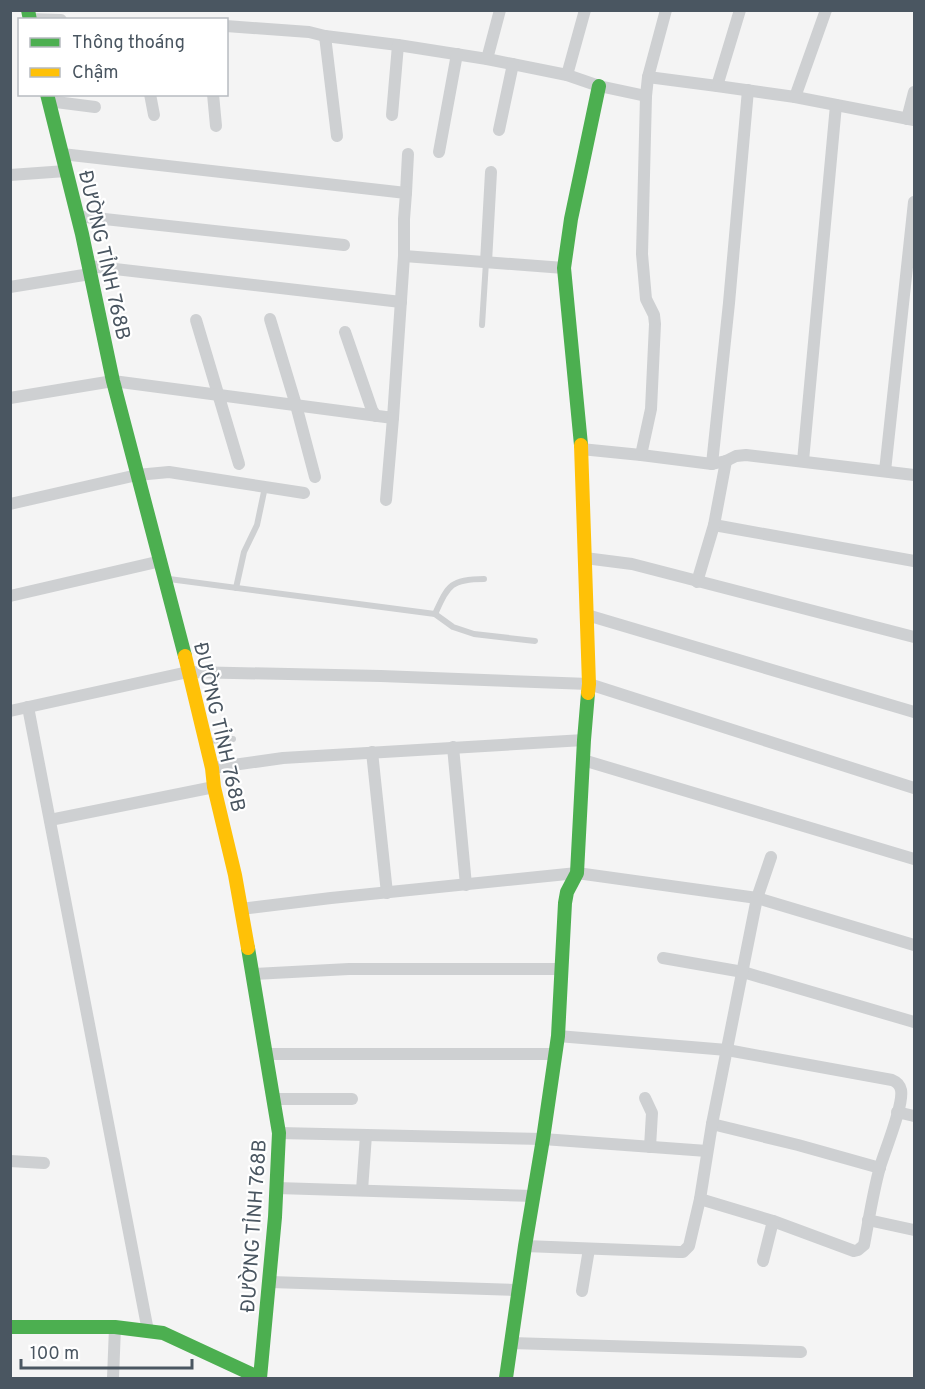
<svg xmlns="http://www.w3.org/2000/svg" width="925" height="1389" viewBox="0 0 925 1389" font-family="Overpass,sans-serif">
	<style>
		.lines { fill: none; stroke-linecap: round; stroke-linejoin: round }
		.lane { stroke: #ced0d2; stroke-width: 6 }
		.street { stroke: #ced0d2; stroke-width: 12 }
		.fast { stroke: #4caf50; stroke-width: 14 }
		.slow { stroke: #ffc107; stroke-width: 14 }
		.labels { text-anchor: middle; stroke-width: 4.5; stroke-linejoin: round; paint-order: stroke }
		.street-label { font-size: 20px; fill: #4a5661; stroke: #fff }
	</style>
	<rect width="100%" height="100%" fill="#f4f4f4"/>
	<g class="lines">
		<g class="lane">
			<path d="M482,325L486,262"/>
			<path d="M169,579L435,614L453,627L474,634L535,641"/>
			<path d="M236,588L244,552L257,525L265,487"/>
			<path d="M435,614C448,586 450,579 484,579"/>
			<path d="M209,741L233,739"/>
		</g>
		<g class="street">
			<path d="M29,19L61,20"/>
			<path d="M226,26L309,32L325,36L398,45L487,59L567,75L599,86L646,96"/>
			<path d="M325,36L337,136"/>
			<path d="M487,59L500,10"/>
			<path d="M567,75L585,10"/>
			<path d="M648,77L717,86L740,10"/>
			<path d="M717,86L795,97L914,120"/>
			<path d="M150,94L154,115"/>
			<path d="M213,94L216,126"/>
			<path d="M795,97L826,10"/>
			<path d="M48,101L95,107"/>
			<path d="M392,115L398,45"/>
			<path d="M907,119L914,92"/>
			<path d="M499,130L513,64"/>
			<path d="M439,152L457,54"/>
			<path d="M10,175L66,171"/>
			<path d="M406,193L408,154"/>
			<path d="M77,216L344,245"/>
			<path d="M404,256L564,268"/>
			<path d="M486,262L491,172"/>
			<path d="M89,266L401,302"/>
			<path d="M10,287L90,274"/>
			<path d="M270,319L296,405L315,477"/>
			<path d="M196,320L239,464"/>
			<path d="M345,332L372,410L376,416"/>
			<path d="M10,398L113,381L393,418L404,256V219L406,193L62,154"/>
			<path d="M581,449L641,455L712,464L726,461L736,456L746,455L914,475"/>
			<path d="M641,455L651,409L655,324L654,315L646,299L642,254L646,96L648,77L666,10"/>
			<path d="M803,461L836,105"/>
			<path d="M712,464L729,303L748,90"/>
			<path d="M885,471L914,202"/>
			<path d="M386,500L393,418"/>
			<path d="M10,504L137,475L169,472L304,493"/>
			<path d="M714,525L914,561"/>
			<path d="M585,558L632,564L914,637"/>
			<path d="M697,582L714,525L726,461"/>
			<path d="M10,596L161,561"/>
			<path d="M587,615L914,712"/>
			<path d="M28,707L148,1331"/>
			<path d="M10,711L188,672L381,676L589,684L914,788"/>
			<path d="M453,747L466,885"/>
			<path d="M372,752L387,893"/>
			<path d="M583,760L914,859"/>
			<path d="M212,768L283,758L584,740"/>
			<path d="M50,820L214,787"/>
			<path d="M241,909L331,898L577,873L757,898L914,945"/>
			<path d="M663,958L743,972L914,1022"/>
			<path d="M252,974L349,969H562"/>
			<path d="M558,1036L727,1050L892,1080C897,1082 900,1085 901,1090C904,1105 885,1150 880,1167C873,1192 869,1219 864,1245L858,1250L854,1251L773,1221L700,1199"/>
			<path d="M266,1054H556"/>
			<path d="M645,1098L652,1113L650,1147"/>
			<path d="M274,1099H352"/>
			<path d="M897,1112L914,1116"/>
			<path d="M712,1124L798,1145L880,1168"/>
			<path d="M279,1133L543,1139L707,1151"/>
			<path d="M10,1161L44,1163"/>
			<path d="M277,1188L534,1196"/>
			<path d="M362,1190L366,1135"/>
			<path d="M868,1220L914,1230"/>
			<path d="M525,1246L679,1252H683L689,1246L700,1199L712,1124L757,898L771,857"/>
			<path d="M763,1261L773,1221"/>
			<path d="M270,1282L518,1290"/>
			<path d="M582,1291L589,1249"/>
			<path d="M511,1343L801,1352"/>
			<path d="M113,1378L115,1327"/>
		</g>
		<g class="fast">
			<path d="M28,10L30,20"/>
			<path d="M47,94L82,234L113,381L185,656"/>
			<path d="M581,445L564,268L571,219L599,86"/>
			<path d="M248,948L279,1133L275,1217L260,1378"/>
			<path d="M10,1327H115L163,1333L260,1378"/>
			<path d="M506,1378L525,1246L543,1139L558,1036L565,903L567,892L577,873L584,740L588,693"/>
		</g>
		<g class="slow">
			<path d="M581,445L589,684L588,693"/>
			<path d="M185,656L212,768L214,787L235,875L248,948"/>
		</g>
	</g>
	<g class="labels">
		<g class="street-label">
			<text transform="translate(105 255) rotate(77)" y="7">ĐƯỜNG TỈNH 768B</text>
			<text transform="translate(220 727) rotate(77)" y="7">ĐƯỜNG TỈNH 768B</text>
			<text transform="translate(253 1226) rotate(-86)" y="7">ĐƯỜNG TỈNH 768B</text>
		</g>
	</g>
	<rect width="925" height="1389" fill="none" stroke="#4a5661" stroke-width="24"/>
	<rect x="18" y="18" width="210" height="78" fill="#ffffff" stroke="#b7bbc0" stroke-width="1.5"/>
	<rect x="30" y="38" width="30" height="9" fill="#4caf50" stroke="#b7bbc0" stroke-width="1.5"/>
	<text x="72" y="48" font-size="18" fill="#4a5661">Thông thoáng</text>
	<rect x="30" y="68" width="30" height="9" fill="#ffc107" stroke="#b7bbc0" stroke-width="1.5"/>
	<text x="72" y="78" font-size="18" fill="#4a5661">Chậm</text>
	<path d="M21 1359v9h171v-9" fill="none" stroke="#4a5661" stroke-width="3"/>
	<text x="30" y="1359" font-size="18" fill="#4a5661" stroke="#ffffff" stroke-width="4.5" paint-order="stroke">100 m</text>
</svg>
